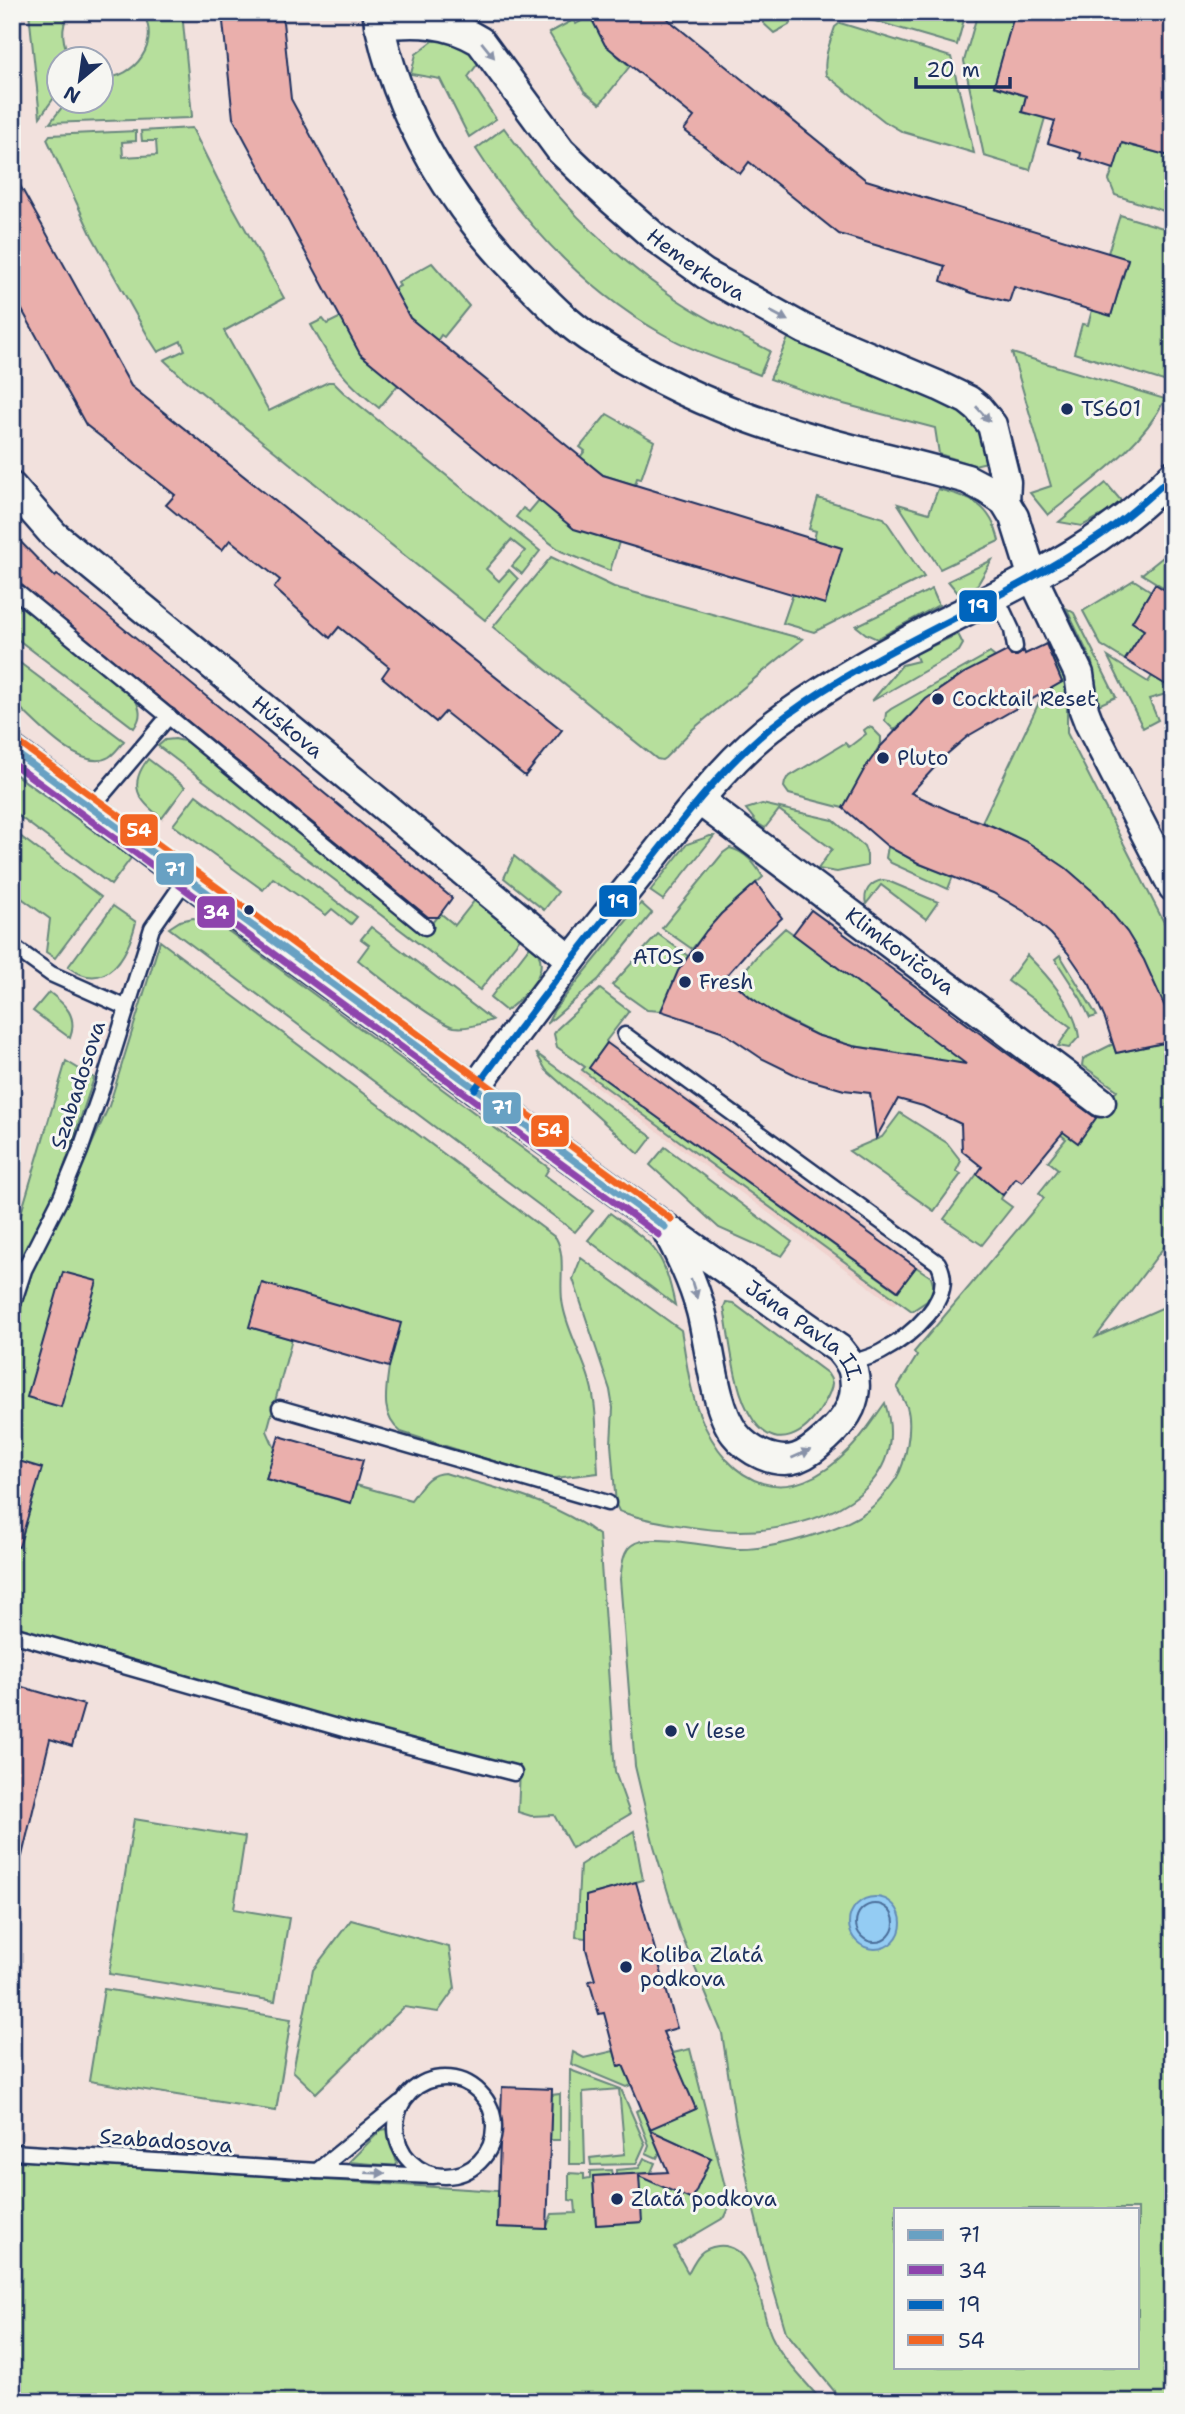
<svg xmlns="http://www.w3.org/2000/svg" width="1185" height="2414" viewBox="0 0 1185 2414" font-family="'Shantell Sans',sans-serif">
	<style>
		.built { fill: #f0d2ce }
		.green { fill: #b6df9c; stroke: #68877d; stroke-width: 2; fill-rule: evenodd }
		.water { fill: #94ccf3; stroke: #648db7; stroke-width: 2 }
		.lines { fill: none; stroke-linecap: round; stroke-linejoin: round }
		.shore { stroke: #4b6e9a; stroke-width: 2 }
		.building { fill: #eaafac; stroke: #1b2f5e; stroke-width: 2 }
		.service-casing { stroke: #1b2f5e; stroke-width: 19 }
		.minor-casing { stroke: #1b2f5e; stroke-width: 33 }
		.service { stroke: #f6f6f2; stroke-width: 14 }
		.minor { stroke: #f6f6f2; stroke-width: 28 }
		.bus-1-casing { stroke: #f6f6f2; stroke-width: 12 }
		.bus-2-casing { stroke: #f6f6f2; stroke-width: 12 }
		.bus-3-casing { stroke: #f6f6f2; stroke-width: 12 }
		.bus-4-casing { stroke: #f6f6f2; stroke-width: 12 }
		.bus-1 { stroke: #68a1c3; stroke-width: 7 }
		.bus-2 { stroke: #8e44ad; stroke-width: 7 }
		.bus-3 { stroke: #0065bd; stroke-width: 7 }
		.bus-4 { stroke: #f26522; stroke-width: 7 }
		.oneway { fill: #8892a8 }
		.poi-dot { fill: #1b2f5e; stroke: #f6f6f2; stroke-width: 2.5 }
		.labels { text-anchor: middle; stroke-width: 6; stroke-linejoin: round; paint-order: stroke }
		.street-label { font-size: 21px; fill: #1b2f5e; stroke: #f6f6f2 }
		.poi-label { font-size: 21px; fill: #1b2f5e; stroke: #f6f6f2; text-anchor: start }
		.line-badge { stroke: #f6f6f2; stroke-width: 2.5 }
		.badge-label { font-size: 19px; text-anchor: middle; font-weight: bold; fill: #fff }
	</style>
	<rect width="100%" height="100%" fill="#f2e1dd"/>
	<filter id="ink" filterUnits="userSpaceOnUse"><feTurbulence type="fractalNoise" baseFrequency=".0143" numOctaves="2"/><feDisplacementMap in="SourceGraphic" scale="14" xChannelSelector="R" yChannelSelector="G"/><feConvolveMatrix kernelMatrix="1 2 1 2 8 2 1 2 1" color-interpolation-filters="sRGB"/></filter>
	<g filter="url(#ink)">
		<path class="built" d="M605,1038L923,1266L894,1305L579,1074Z"/>
		<g class="green">
			<path d="M29,12H69C60,29 62,43 71,59L60,60L59,91L40,117Z"/>
			<path d="M142,12H182L192,116L189,118L50,123L66,102H102V78C135,79 162,42 142,12Z"/>
			<path d="M765,12H797L789,25L774,33L763,23Z"/>
			<path d="M844,12H966L957,45Z"/>
			<path d="M978,12H1003L1015,16L994,86L1026,96L1022,111L1045,118L1030,170L984,156L964,61Z"/>
			<path d="M590,16L630,33L614,53L630,66L600,104L584,91L549,33L573,20L576,24Z"/>
			<path d="M840,23L951,57L974,153L903,132L884,121L826,75C823,59 830,42 835,27Z"/>
			<path d="M443,40L456,43L482,58L468,77L496,119L469,137L440,79L411,74L416,54L433,41Z"/>
			<path d="M192,128L218,180L284,298L224,331L269,411L328,382H333L343,392L540,551L522,574L512,566L525,551L511,540L486,569L499,581L509,570L518,579L485,620L181,376L164,360L185,350L181,341L158,352L149,338L92,236L47,139L50,135L136,131V141L122,142L123,157L157,155L156,141H142L141,131Z"/>
			<path d="M504,128C551,193 601,246 666,292C698,315 735,333 770,351L760,375C727,362 692,351 661,333C584,289 523,223 476,149Z"/>
			<path d="M1122,143L1173,157V214L1115,195L1109,180Z"/>
			<path d="M1120,215L1173,231V384L1074,353L1082,324L1088,325L1092,310L1111,315L1128,260L1108,253Z"/>
			<path d="M432,263L469,306L444,337L441,335L437,341L410,318L394,289L400,286L398,282Z"/>
			<path d="M341,317L398,385L379,408C342,379 333,365 311,325L323,319L327,324Z"/>
			<path d="M789,336L957,408L979,431L987,462L974,465L939,454L935,428L836,402L770,379Z"/>
			<path d="M1012,353L1165,399C1141,448 1089,482 1048,515L1030,493L1051,486Z"/>
			<path d="M607,414L654,441L641,479L637,478L635,485L603,475L580,457L585,451L580,447Z"/>
			<path d="M1106,483L1123,503L1121,505L1082,526L1059,522Z"/>
			<path d="M938,489C971,498 991,504 999,541L940,569L898,504L929,513Z"/>
			<path d="M818,498L884,518L924,577L814,632L783,623L793,594L825,604L841,548L814,540L816,531L809,529Z"/>
			<path d="M539,500L619,542L610,571L561,551L516,517L523,508L529,512Z"/>
			<path d="M1173,549V570L1163,587L1142,574Z"/>
			<path d="M551,557L614,587L803,639L693,729L665,758L662,760L657,759L493,627Z"/>
			<path d="M992,560L978,584L963,594L958,593L948,581Z"/>
			<path d="M1134,580L1151,591L1132,622L1144,630L1125,660L1101,645L1083,611Z"/>
			<path d="M932,589L939,605L877,639L866,634L856,626Z"/>
			<path d="M12,599L134,697C141,709 142,717 134,728L12,635Z"/>
			<path d="M1066,608L1074,613L1116,697L1096,706L1092,662Z"/>
			<path d="M958,634L963,644L959,651L872,701L902,665L918,661L915,654Z"/>
			<path d="M1046,644L1051,646L1064,671L1067,683V733L1173,940V1035C1146,936 1079,858 982,822L1044,692L1062,682Z"/>
			<path d="M990,653L995,657L942,687L894,730L885,721L886,713L891,709Z"/>
			<path d="M12,657L124,741C120,746 115,753 109,757C80,774 32,718 12,700Z"/>
			<path d="M1108,657L1148,682L1152,676L1173,689V692L1149,699L1158,720L1143,728Z"/>
			<path d="M868,727L872,728L881,737V743L843,808L789,794L784,787L785,782L787,778L845,743L849,747L866,734L864,730Z"/>
			<path d="M175,739L188,742L423,934L440,913L455,925L475,900L521,937L480,990L158,746L165,740Z"/>
			<path d="M148,759L185,787L162,818C137,800 128,785 148,759Z"/>
			<path d="M12,772L131,858L111,885L12,811Z"/>
			<path d="M196,795L357,917L351,924L332,909L326,915L273,878L263,890L173,825Z"/>
			<path d="M762,804L833,820L864,846L867,855V866L837,872L818,869L832,849L779,810L765,828L757,823L746,809Z"/>
			<path d="M12,830L101,897L55,958L46,952L50,919L12,891Z"/>
			<path d="M710,836H714L663,900L650,891L687,844Z"/>
			<path d="M888,846L920,864L953,876L948,889L891,863L886,858Z"/>
			<path d="M730,848C746,852 755,864 763,877L721,914L692,949L662,928L723,853Z"/>
			<path d="M514,856L558,892L544,910L504,878Z"/>
			<path d="M883,880L888,881L938,902L926,919L881,885L866,904C863,892 870,882 883,880Z"/>
			<path d="M641,903L652,913L599,979L547,1024L554,1010Z"/>
			<path d="M113,906L136,922C128,955 107,995 68,967Z"/>
			<path d="M193,918L210,921L231,933L549,1168L545,1175L593,1211L575,1232L169,928L180,921Z"/>
			<path d="M371,927L492,1020C480,1024 467,1029 454,1027C434,1022 377,975 358,960L369,945L361,939Z"/>
			<path d="M785,928L1078,1142L1117,1090L1082,1065L1083,1059L1113,1044L1116,1053L1173,1041V1235L1096,1337L1173,1303V2402H843L786,2332L774,2291L753,2207L735,2119L722,2033L679,1929L654,1846L635,1766L620,1579C622,1568 622,1552 632,1545C648,1532 714,1548 737,1549C771,1550 846,1530 872,1507C882,1499 889,1489 896,1479C906,1462 913,1426 907,1407C904,1400 900,1394 897,1388L917,1356L914,1352L1044,1198L1039,1193L1058,1169L1048,1161L1066,1139L1056,1131L925,1060L894,1052L853,1046L816,1035L766,1009L734,983L761,951ZM896,2209H1138V2367H896Z"/>
			<path d="M658,934L688,956L661,1011L647,1010L612,985Z"/>
			<path d="M160,941L556,1238C567,1258 558,1284 563,1306C568,1333 583,1356 590,1382C598,1410 596,1443 598,1473L555,1478L544,1477L401,1432C380,1416 386,1391 389,1367L262,1283L250,1327L292,1339L267,1431L275,1449L266,1479L350,1503L356,1485L411,1500C421,1487 428,1473 445,1473C501,1490 552,1500 599,1535L615,1772L630,1814L572,1848L554,1815L531,1816L518,1812L520,1770L12,1629V1328L33,1263L70,1193L109,1106Z"/>
			<path d="M531,945C557,967 525,996 506,1011L490,998Z"/>
			<path d="M1027,955C1048,976 1075,1006 1079,1037L1069,1048L1058,1046L1071,1027L1008,981Z"/>
			<path d="M1060,955L1097,1016L1090,1018L1081,999L1055,959Z"/>
			<path d="M600,989L629,1011L606,1041L607,1043L590,1068L897,1291L916,1267L931,1277L934,1288L927,1301L912,1311L582,1070L585,1067L557,1047L554,1034L557,1029Z"/>
			<path d="M49,992C66,1005 78,1016 70,1038L33,1011Z"/>
			<path d="M536,1053L652,1137L639,1154L546,1070Z"/>
			<path d="M66,1061L94,1078L55,1194L12,1281V1244Z"/>
			<path d="M900,1113L947,1143L961,1161L956,1171L961,1174L934,1211L849,1151L882,1137Z"/>
			<path d="M665,1147L792,1242L782,1256L719,1228L650,1165Z"/>
			<path d="M977,1174L1003,1195L1001,1199L1012,1207L982,1245L944,1219Z"/>
			<path d="M610,1213C655,1246 663,1249 675,1305L588,1240Z"/>
			<path d="M581,1258L681,1330C686,1357 689,1388 699,1413C729,1489 789,1512 850,1449C863,1436 874,1418 885,1403C914,1493 812,1531 740,1531C709,1531 647,1522 619,1511L616,1505L611,1444L613,1408L610,1390L573,1279Z"/>
			<path d="M726,1302L733,1303L827,1373C830,1377 831,1378 832,1383C832,1391 826,1400 822,1407C806,1434 777,1453 754,1421C734,1393 730,1341 724,1307Z"/>
			<path d="M134,1819L245,1837L234,1909L289,1918L275,2001L109,1974Z"/>
			<path d="M634,1831L643,1880L586,1896V1938L576,1937L580,1865Z"/>
			<path d="M351,1920L449,1947L455,1988L438,2012L404,2007L316,2093L293,2071L313,1970Z"/>
			<path d="M104,1989L291,2019L276,2111L89,2081Z"/>
			<path d="M690,2049L730,2206L725,2217L674,2247L688,2273C696,2258 700,2248 718,2246C759,2242 759,2312 772,2337C784,2362 805,2380 822,2402H12V2160L498,2191L497,2227L546,2229L552,2214L576,2213L575,2201L569,2200V2173L584,2174V2179L590,2178V2171L611,2170L612,2175L593,2176L596,2225L641,2222L639,2174L616,2175V2170L639,2168L644,2158L655,2163L648,2179L711,2158L667,2138L657,2158L646,2153L649,2145L636,2111L641,2109L650,2128L695,2109L677,2066L626,2087L571,2064L573,2052L584,2058L614,2051L618,2066Z"/>
			<path d="M570,2070L621,2089L645,2144L636,2164L591,2165L590,2158L625,2154L619,2089L583,2092L585,2164H569Z"/>
			<path d="M560,2094V2140H550L552,2095Z"/>
			<path d="M387,2129L397,2163L396,2166L349,2162L381,2130Z"/>
		</g>
		<circle class="water" cx="875" cy="1923" r="26"/>
		<g class="lines">
			<circle class="shore" cx="875" cy="1923" r="19"/>
		</g>
		<g class="building">
			<path d="M222,12H282L291,99L410,318L603,475L842,548L825,604L574,529L360,354L233,118Z"/>
			<path d="M588,12H659L866,180L1128,259L1111,316L1014,287L1009,302L972,293L941,281L945,266L839,234L749,162L740,174L684,130L694,117L605,45Z"/>
			<path d="M1015,12H1173V157L1122,143L1114,169L1080,158L1081,153L1048,143L1055,121L1022,112L1026,96L994,86Z"/>
			<path d="M12,171L131,386L562,730L525,776L445,712L436,722L382,677L389,667L339,627L330,638L274,588L280,580L230,540L222,550L197,531L166,505L175,495L86,425L12,292Z"/>
			<path d="M12,533L55,577L57,575L68,583L452,898L438,917H428L12,578Z"/>
			<path d="M1155,584L1173,595V689L1125,660L1144,630L1132,622Z"/>
			<path d="M1046,644L1062,682L968,736L946,755L911,793L950,811L992,826L1029,843L1066,868L1097,895L1127,932L1144,960L1165,1007L1173,1041L1116,1053L1105,1019L1090,985L1068,953L1051,934L1027,913L993,893L920,864L887,846L843,808L865,768L881,746L926,699L964,673L1007,651L1011,656H1017L1024,651L1025,654Z"/>
			<path d="M756,883L782,918L754,944L726,976L750,997L783,1019L816,1035L853,1046L966,1064L793,934L811,910L1096,1118L1078,1143L1063,1132L1022,1182L1016,1178L1003,1195L977,1174L982,1167L962,1151L961,1124L923,1106L898,1099L876,1138L870,1093L844,1090L800,1077L761,1058L721,1031L661,1011L678,971L706,931L721,914Z"/>
			<path d="M607,1043L916,1267L898,1291L589,1068Z"/>
			<path d="M63,1272L97,1281L61,1407L27,1397Z"/>
			<path d="M262,1283L401,1323L389,1367L249,1327Z"/>
			<path d="M279,1436L363,1460L351,1503L266,1479Z"/>
			<path d="M12,1459L42,1468L19,1547L12,1546Z"/>
			<path d="M12,1684L84,1705L72,1746L50,1739L22,1856L12,1854Z"/>
			<path d="M636,1882L677,2028L663,2032L696,2109L650,2129L623,2065L618,2066L604,2013L599,2014L589,1981L595,1980L586,1949V1896Z"/>
			<path d="M502,2087L552,2089L547,2229L497,2227Z"/>
			<path d="M650,2130L711,2158L692,2200L639,2176L642,2222L596,2225L593,2176L668,2172Z"/>
		</g>
		<g class="lines">
			<defs>
				<g id="service">
					<path d="M12,588L425,927"/>
					<path d="M996,596L1012,630L1015,647"/>
					<path d="M91,808L169,716"/>
					<path d="M12,946L51,974L125,1007"/>
					<path d="M625,1035L938,1263C958,1299 909,1337 881,1352C872,1357 860,1360 850,1363"/>
					<path d="M12,1307L24,1270L61,1197L80,1151L102,1088L152,928L186,879"/>
					<path d="M280,1408L608,1503"/>
					<path d="M12,1634L347,1730L514,1773"/>
					<circle cx="445" cy="2127" r="49"/>
					<path d="M12,2152L317,2171L433,2176"/>
					<path d="M317,2171L400,2103"/>
				</g>
				<g id="minor">
					<path d="M377,12C396,118 454,210 529,284C548,303 566,322 588,337C636,369 690,396 743,416C816,443 893,458 967,479L986,489L1005,502L1014,517L1033,578L1079,674L1084,710L1089,723L1173,887"/>
					<path id="s1" d="M379,25C416,21 448,21 480,41L561,151L610,198L658,240L705,274L804,329L939,386L968,400L978,408L992,425L1006,482L1005,502"/>
					<path id="s2" d="M12,487L54,535L571,960"/>
					<path id="s3" d="M12,750L186,879L665,1227L839,1349C844,1355 851,1363 853,1371C860,1399 847,1419 827,1437C818,1445 809,1454 797,1458C775,1465 748,1451 735,1434C714,1407 710,1345 701,1311C693,1281 680,1255 665,1227"/>
					<path id="s4" d="M700,801L1101,1102"/>
					<path d="M475,1089C529,1012 587,939 646,866C688,813 731,754 787,715C840,677 898,645 956,616C1038,575 1107,542 1173,475"/>
				</g>
			</defs>
			<use href="#service" class="service-casing"/>
			<use href="#minor" class="minor-casing"/>
			<use href="#service" class="service"/>
			<use href="#minor" class="minor"/>
			<defs>
				<path id="bus-1" d="M12,750L665,1227"/>
				<path id="bus-2" d="M12,763L659,1235"/>
				<path id="bus-3" d="M475,1089C529,1013 588,939 646,866C689,812 730,756 787,715C883,645 996,605 1095,539C1123,521 1148,498 1173,475"/>
				<path id="bus-4" d="M18,742L671,1219"/>
			</defs>
			<use href="#bus-1" class="bus-1-casing"/>
			<use href="#bus-2" class="bus-2-casing"/>
			<use href="#bus-3" class="bus-3-casing"/>
			<use href="#bus-4" class="bus-4-casing"/>
			<use href="#bus-1" class="bus-1"/>
			<use href="#bus-2" class="bus-2"/>
			<use href="#bus-3" class="bus-3"/>
			<use href="#bus-4" class="bus-4"/>
		</g>
		<defs><path id="oneway-solid" d="M-6-.8H1V-3.2L6.5 0L1 3.2V.8H-6Z" transform="scale(1.75)"/></defs>
		<g class="oneway">
			<use href="#oneway-solid" transform="translate(488 50) rotate(51)"/>
			<use href="#oneway-solid" transform="translate(779 316) rotate(28)"/>
			<use href="#oneway-solid" transform="translate(983 414) rotate(48)"/>
			<use href="#oneway-solid" transform="translate(694 1289) rotate(73)"/>
			<use href="#oneway-solid" transform="translate(801 1454) rotate(-24)"/>
			<use href="#oneway-solid" transform="translate(375 2173) rotate(2)"/>
		</g>
	</g>
	<g class="poi-dot">
		<circle cx="1067" cy="409" r="7"/>
		<circle cx="938" cy="699" r="7"/>
		<circle cx="883" cy="758" r="7"/>
		<circle cx="249" cy="910" r="6"/>
		<circle cx="698" cy="957" r="7"/>
		<circle cx="685" cy="982" r="7"/>
		<circle cx="671" cy="1731" r="7"/>
		<circle cx="626" cy="1967" r="7"/>
		<circle cx="617" cy="2199" r="7"/>
	</g>
	<g class="labels">
		<g class="street-label">
			<text dy="7" stroke="none"><textPath href="#s1" startOffset="418">Hemerkova</textPath></text>
			<text dy="7" stroke="none"><textPath href="#s2" startOffset="366">Húskova</textPath></text>
			<text dy="7" stroke="none"><textPath href="#s4" startOffset="250">Klimkovičova</textPath></text>
			<text transform="translate(78 1085) rotate(-72)" y="7">Szabadosova</text>
			<text dy="7" stroke="none"><textPath href="#s3" startOffset="984">Jána Pavla II.</textPath></text>
			<text transform="translate(166 2141) rotate(4)" y="7">Szabadosova</text>
		</g>
		<g class="poi-label">
			<text x="1081" y="416">TS601</text>
			<text x="952" y="706">Cocktail Reset</text>
			<text x="897" y="765">Pluto</text>
			<text x="684" y="964" text-anchor="end">ATOS</text>
			<text x="699" y="989">Fresh</text>
			<text x="685" y="1738">V lese</text>
			<text x="640" y="1962">Koliba Zlatá<tspan x="640" dy="24">podkova</tspan></text>
			<text x="631" y="2206">Zlatá podkova</text>
		</g>
	</g>
	<g class="line-badge">
		<rect x="958" y="589" width="40" height="34" rx="7" fill="#0065bd"/>
		<rect x="119" y="813" width="40" height="34" rx="7" fill="#f26522"/>
		<rect x="155" y="852" width="40" height="34" rx="7" fill="#68a1c3"/>
		<rect x="598" y="884" width="40" height="34" rx="7" fill="#0065bd"/>
		<rect x="196" y="895" width="40" height="34" rx="7" fill="#8e44ad"/>
		<rect x="482" y="1091" width="40" height="34" rx="7" fill="#68a1c3"/>
		<rect x="530" y="1114" width="40" height="34" rx="7" fill="#f26522"/>
	</g>
	<g class="badge-label">
		<text x="978" y="613">19</text>
		<text x="139" y="837">54</text>
		<text x="175" y="876">71</text>
		<text x="618" y="908">19</text>
		<text x="216" y="919">34</text>
		<text x="502" y="1114">71</text>
		<text x="550" y="1137">54</text>
	</g>
	<rect width="1185" height="2414" fill="none" stroke="#f6f6f2" stroke-width="42"/>
	<rect x="21" y="21" width="1143" height="2372" fill="none" stroke="#1b2f5e" stroke-width="2.5" filter="url(#ink)"/>
	<rect x="894" y="2208" width="245" height="161" fill="#f6f6f2" stroke="#9ea6b7" stroke-width="2"/>
	<rect x="908" y="2230" width="35" height="10" fill="#68a1c3" stroke="#9ea6b7" stroke-width="2"/>
	<text x="958" y="2242" font-size="21" fill="#1b2f5e">71</text>
	<rect x="908" y="2265" width="35" height="10" fill="#8e44ad" stroke="#9ea6b7" stroke-width="2"/>
	<text x="958" y="2278" font-size="21" fill="#1b2f5e">34</text>
	<rect x="908" y="2300" width="35" height="10" fill="#0065bd" stroke="#9ea6b7" stroke-width="2"/>
	<text x="958" y="2312" font-size="21" fill="#1b2f5e">19</text>
	<rect x="908" y="2335" width="35" height="10" fill="#f26522" stroke="#9ea6b7" stroke-width="2"/>
	<text x="958" y="2348" font-size="21" fill="#1b2f5e">54</text>
	<g transform="translate(80 80) rotate(209)"><circle r="33" fill="#f6f6f2" stroke="#9ea6b7" stroke-width="2"/>
	<path d="M0-5L12 26L0 18L-12 26Z" fill="#1b2f5e"/>
	<text y="-10" font-size="19" font-weight="bold" text-anchor="middle" fill="#1b2f5e">N</text>
	</g>
	<path d="M916 77v10h94v-10" fill="none" stroke="#1b2f5e" stroke-width="3.5"/>
	<text x="926" y="77" font-size="21" fill="#1b2f5e" stroke="#f6f6f2" stroke-width="5" paint-order="stroke">20 m</text>
</svg>
